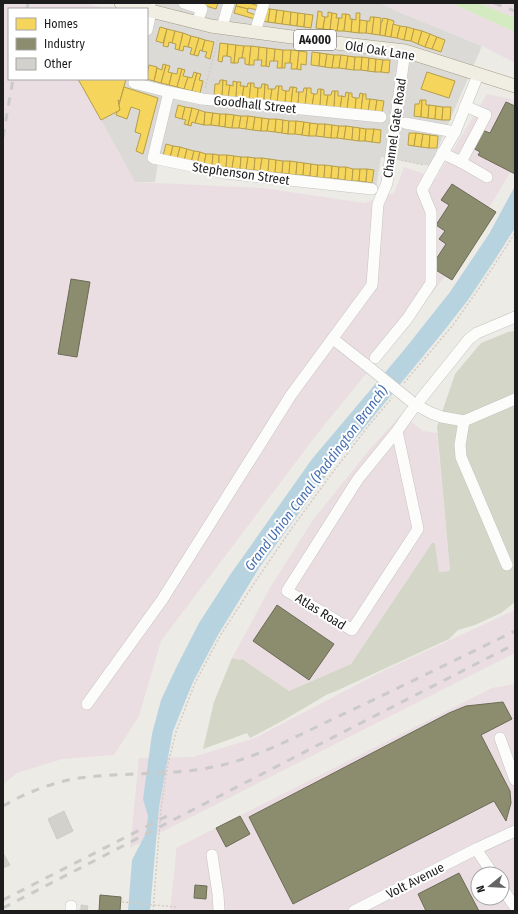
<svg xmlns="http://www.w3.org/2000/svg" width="518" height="914" viewBox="0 0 518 914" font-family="'Fira Sans Condensed',sans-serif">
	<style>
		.residential { fill: #dbdad7 }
		.industrial { fill: #eadee3; fill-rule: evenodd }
		.construction { fill: #d4d6c7 }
		.grass { fill: #d4ebc2 }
		.water { fill: #b8d3e0 }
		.homes { fill: #f6d55c; stroke: #b59e49 }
		.industry { fill: #8c8c6e; stroke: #6b6b56 }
		.building { fill: #d3d1cc; stroke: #cfccc6 }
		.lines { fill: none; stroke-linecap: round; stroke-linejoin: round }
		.minor-casing { stroke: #c4c4c1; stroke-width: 12 }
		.major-casing { stroke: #a29b82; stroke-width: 14 }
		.path { stroke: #d7cac4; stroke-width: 1.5; stroke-dasharray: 2 2; stroke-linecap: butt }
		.minor { stroke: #fcfcfb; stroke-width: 11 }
		.major { stroke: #f0ede3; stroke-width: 13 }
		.rail { stroke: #cacac9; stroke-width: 3; stroke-dasharray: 8 8; stroke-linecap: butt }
		.minor-bridge-casing { stroke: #c4c4c1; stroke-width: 12; stroke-linecap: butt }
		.path-bridge { stroke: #d7cac4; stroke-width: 1.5; stroke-dasharray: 2 2; stroke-linecap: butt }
		.minor-bridge { stroke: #fcfcfb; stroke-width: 11 }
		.labels { text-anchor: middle; stroke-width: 4; stroke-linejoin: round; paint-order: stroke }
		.shield { fill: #fff; stroke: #616161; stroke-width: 1 }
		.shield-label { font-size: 12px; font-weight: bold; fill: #1d1d1d }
		.street-label { font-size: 13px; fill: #1d1d1d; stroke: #fff }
		.water-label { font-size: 14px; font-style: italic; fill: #466fb0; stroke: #fff }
	</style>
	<rect width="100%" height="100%" fill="#ecebe5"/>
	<path class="residential" d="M155,3H380L399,12L482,46L430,166L381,157L375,194L158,162L155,182H134L78,79H147V9Z"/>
	<g class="industrial">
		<path d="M3,3H84L107,9H9V79H78L120,154L135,182L263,188L364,203L394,193L404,167L436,178L487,94L515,100V164L457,262L317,434L161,641L139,716L114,755L62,759L17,773L3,784Z"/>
		<path d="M380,3H451L515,32V63L482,46L399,12Z"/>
		<path d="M479,3H515V18L504,14Z"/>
		<path d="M402,414L423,431L437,433L450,571L439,572L435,543H432L351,664L289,691L242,659L240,660L232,658L270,588L313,520L369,450Z"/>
		<path d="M515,610V653L130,848L139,758L193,757L255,738L383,671Z"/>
		<path d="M515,684V911H170L176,855V848L492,688ZM478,874H502V898H478Z"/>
	</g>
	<path class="construction" d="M515,331V602L501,613L475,625L458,630L449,639L336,691L328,694L282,721L250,738L247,733L203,749L214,702L232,658L240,660L242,659L289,691L351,664L432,543H435L439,572L450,571L437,427L455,374L481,343L508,332Z"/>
	<path class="grass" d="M451,3H479L515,18V32Z"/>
	<path class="water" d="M515,186V228L494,261L468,300L443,332L337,461L259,568L218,635L193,682L173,731L169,752L159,807L150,911H128L132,860L146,833L148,816L143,799L152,734L161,700L176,668L199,623L230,575L312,459L404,350L450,292L489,234Z"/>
	<g class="homes">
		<path d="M196,3H218L216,9Z"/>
		<path d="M237,3H249L259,6L258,10L248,8V9L236,6Z"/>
		<path d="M236,6L248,9L247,12L256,15L255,19L234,13Z"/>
		<path d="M263,8L270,9L268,22L261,21Z"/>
		<path d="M270,9L277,10L275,23L268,22Z"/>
		<path d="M277,10L284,11L282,24L275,23Z"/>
		<path d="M284,11L291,12L290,25L282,24Z"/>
		<path d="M318,11L322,12V16L325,17L323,29L316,28Z"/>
		<path d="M291,12L298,13L297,26L290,25Z"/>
		<path d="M328,12L332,13L330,30L323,29L325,17H328Z"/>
		<path d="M298,13L305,14L304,27L297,26Z"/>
		<path d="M332,13L337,14L336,18H339L337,31L330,30Z"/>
		<path d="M356,13H360L359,33L351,32L352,19L356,20Z"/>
		<path d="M305,14L313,15L311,28L304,27Z"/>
		<path d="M342,14H346L344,31H337L339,18H342Z"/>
		<path d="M346,14L350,15V19H352L351,32L344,31Z"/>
		<path d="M370,17H374L372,34L366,33L367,21H370Z"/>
		<path d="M374,17L381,18L380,35L372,34Z"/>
		<path d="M383,18L388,19L385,36L380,35L381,22H382Z"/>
		<path d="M388,19L394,21L391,37L385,36Z"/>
		<path d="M360,20L367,21L366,33H359Z"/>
		<path d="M393,24L400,26L397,38L391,37Z"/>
		<path d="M400,26L407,27L404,40L397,38Z"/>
		<path d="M160,27L167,29L163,43L156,41Z"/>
		<path d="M407,27L414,29L411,41L404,40Z"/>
		<path d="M167,29L175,31L172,43L169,42L168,47L163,46Z"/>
		<path d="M414,29L422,31L418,44L411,41Z"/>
		<path d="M175,31L183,33L179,50L175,49L176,44L172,43Z"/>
		<path d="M422,31L430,34L425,47L418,44Z"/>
		<path d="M183,33L191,36L188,47L184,46L183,51L179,50Z"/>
		<path d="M430,34L437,37L432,49L425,47Z"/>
		<path d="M191,36L199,38L194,55L190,54L192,48L188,47Z"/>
		<path d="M437,37L445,40L441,52L432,49Z"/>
		<path d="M199,38L205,40L202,51L200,50L198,56L194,55Z"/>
		<path d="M205,40L214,42L210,59L205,57L207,52L202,51Z"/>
		<path d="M220,43L228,44L227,56H223L222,62L218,61Z"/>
		<path d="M228,44L236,45L234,63H231V57L227,56Z"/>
		<path d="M236,45L244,46L242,58H239L238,63H234Z"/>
		<path d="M244,46H251L249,65L245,64V58H242Z"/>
		<path d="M251,46L259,47L258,60H254V65H249Z"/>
		<path d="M259,47L267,48L266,66H261L262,60H258Z"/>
		<path d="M267,48L275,49L274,61H270L269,67L266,66Z"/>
		<path d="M275,49L283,50L282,68H277L278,61H274Z"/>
		<path d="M283,50H291L290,63H285V68H282Z"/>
		<path d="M291,50L299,51L297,69H291L292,63H290Z"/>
		<path d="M299,51L307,52L306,65L301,64V70L297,69Z"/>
		<path d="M312,52L320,53L319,66L311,65Z"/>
		<path d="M320,53L327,54L325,67L319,66Z"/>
		<path d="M327,54L334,55L332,68L325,67Z"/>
		<path d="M334,55H341L339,68H332Z"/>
		<path d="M341,55L348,56L346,69L339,68Z"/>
		<path d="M348,56L355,57L354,70L346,69Z"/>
		<path d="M355,57H362L361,70H354Z"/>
		<path d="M362,57L369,58L368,71L361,70Z"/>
		<path d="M369,58L376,59L375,72L368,71Z"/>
		<path d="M376,59L383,60L381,72H375Z"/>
		<path d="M383,60H390L389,73L381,72Z"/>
		<path d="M163,64L166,65L161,83L154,81L157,68L162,70Z"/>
		<path d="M149,65L157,67L154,81L146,79Z"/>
		<path d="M166,65L170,66L168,72L172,73L169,85L161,83Z"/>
		<path d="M178,68L182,69L177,87L169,85L172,73L177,74Z"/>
		<path d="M182,69L185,70L183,76L188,77L184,89L177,87Z"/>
		<path d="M194,72L197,73L192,91L184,89L188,77L192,78Z"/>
		<path d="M427,72L455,81L449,98L421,89Z"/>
		<path d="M197,73L201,74L199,80L203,81L200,93L192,91Z"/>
		<path d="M78,79H126L120,101L118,100L120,110L101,120Z"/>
		<path d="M220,80H223L222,97L214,96L215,84H219Z"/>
		<path d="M223,80L227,81L226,85H230L228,98L222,97Z"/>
		<path d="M233,81L237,82L236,98H228L230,85L233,86Z"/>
		<path d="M237,82H241L240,86H244L242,99L236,98Z"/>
		<path d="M248,83H251L249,100L242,99L244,86L247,87Z"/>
		<path d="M251,83H254V87L258,88L257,101L249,100Z"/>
		<path d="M262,84H265L264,101H257L258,88H261Z"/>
		<path d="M265,84L268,85V89H272L270,102L264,101Z"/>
		<path d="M276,86H279L277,103L270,102L272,89H275Z"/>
		<path d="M279,86H282V90L286,91L285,104L277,103Z"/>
		<path d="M124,87L158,98L143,154L136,151L141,134L135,132L140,110L131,107L127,119L116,115L117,112L120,110L119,105L120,101Z"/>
		<path d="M290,87H293L291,104H285L286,91H289Z"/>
		<path d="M293,87L297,88L296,92H299L298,105L291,104Z"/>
		<path d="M304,88H307L305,106L298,105L299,92H303Z"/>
		<path d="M307,88H311V93L314,94L312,106H305Z"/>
		<path d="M318,89H321L320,107L312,106L314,94H317Z"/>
		<path d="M321,89L324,90V95H328L326,108L320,107Z"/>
		<path d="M332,91H335L334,108H326L328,95H331Z"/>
		<path d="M335,91H338V96H342L340,109L334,108Z"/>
		<path d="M346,92L349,93L347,110L340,109L342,96L345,97Z"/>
		<path d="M349,93H352V97L356,98L355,111L347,110Z"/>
		<path d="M360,93L363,94L361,111H355L356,98H359Z"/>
		<path d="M363,94H366V99H370L368,112L361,111Z"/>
		<path d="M370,99L377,100L375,113L368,112Z"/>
		<path d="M377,100L384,101L382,113H375Z"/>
		<path d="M420,100H422L421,117L414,116L415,104H419Z"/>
		<path d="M422,100H426V105H429L428,118L421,117Z"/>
		<path d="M178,105L185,107L182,119L175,117Z"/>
		<path d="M429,105L436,106L435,119L428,118Z"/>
		<path d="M436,106L443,107L442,120L435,119Z"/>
		<path d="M185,107L192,108L188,125L184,124L186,120L182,119Z"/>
		<path d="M443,107H451L450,120H442Z"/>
		<path d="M192,108L199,110L195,123L192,122L191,126L188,125Z"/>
		<path d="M199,110L205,112L204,125L195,123Z"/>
		<path d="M205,112L213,113L211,125H204Z"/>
		<path d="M213,113L220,114L219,126L211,125Z"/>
		<path d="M220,114H226L225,127L219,126Z"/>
		<path d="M226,114L234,115L232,128L225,127Z"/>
		<path d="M234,115L241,116L239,128H232Z"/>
		<path d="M241,116H248L246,129L239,128Z"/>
		<path d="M248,116L255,117L253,130L246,129Z"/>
		<path d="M255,117L262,118L261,131L253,130Z"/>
		<path d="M262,118L269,119L267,131H261Z"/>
		<path d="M269,119H276L275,132L267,131Z"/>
		<path d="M276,119L283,120L282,133L275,132Z"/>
		<path d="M283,120L289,121L288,134L282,133Z"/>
		<path d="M289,121H296L295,134H288Z"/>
		<path d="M296,121L304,122L302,135L295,134Z"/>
		<path d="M304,122L310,123L309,136L302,135Z"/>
		<path d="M310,123L318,124L316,136H309Z"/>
		<path d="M318,124H325L324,137L316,136Z"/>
		<path d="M325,124L332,125L331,138L324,137Z"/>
		<path d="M332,125L339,126L337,138H331Z"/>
		<path d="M339,126H346L344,139L337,138Z"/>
		<path d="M346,126L353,127L352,140L344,139Z"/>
		<path d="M353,127L360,128L359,141L352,140Z"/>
		<path d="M360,128L366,129L365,141H359Z"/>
		<path d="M366,129H374L372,142L365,141Z"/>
		<path d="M374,129L381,130L380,143L372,142Z"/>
		<path d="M409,133H416L414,146L408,145Z"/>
		<path d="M416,133L423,134L421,147L414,146Z"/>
		<path d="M423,134L430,135L429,148L421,147Z"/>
		<path d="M430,135L438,136L437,148H429Z"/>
		<path d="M166,144L173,146L170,158L163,156Z"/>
		<path d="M173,146L180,147L177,159L170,158Z"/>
		<path d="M180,147L187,149L184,161L177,159Z"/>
		<path d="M187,149L194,151L191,163L184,161Z"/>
		<path d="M194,151L200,152L197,164L191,163Z"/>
		<path d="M200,152L206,154L204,165L197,164Z"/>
		<path d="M206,154H213L212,166L204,165Z"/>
		<path d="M213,154L219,155V167L212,166Z"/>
		<path d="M219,155H227L226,168L219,167Z"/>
		<path d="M227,155L234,156L232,168H226Z"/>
		<path d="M234,156L241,157L240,169L232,168Z"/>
		<path d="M241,157H248L246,170L240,169Z"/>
		<path d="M248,157L255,158L254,170H246Z"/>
		<path d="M255,158H262L260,171L254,170Z"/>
		<path d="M262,158L269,159L268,172L260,171Z"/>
		<path d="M269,159L276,160L275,173L268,172Z"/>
		<path d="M276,160L283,161L282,173H275Z"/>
		<path d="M283,161H290L289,174L282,173Z"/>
		<path d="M290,161L297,162L296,175L289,174Z"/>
		<path d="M297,162L304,163L303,175H296Z"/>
		<path d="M304,163L311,164L310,176L303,175Z"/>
		<path d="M311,164L318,165L317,177L310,176Z"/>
		<path d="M318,165H325L324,178L317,177Z"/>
		<path d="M325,165L332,166L331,178H324Z"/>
		<path d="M332,166L339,167L338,179L331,178Z"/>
		<path d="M339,167H346L345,180L338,179Z"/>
		<path d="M346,167L353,169L352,181L345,180Z"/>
		<path d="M353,169H360L359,181H352Z"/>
		<path d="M360,169H367L366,182L359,181Z"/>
		<path d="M367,169L374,170L372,183L366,182Z"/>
	</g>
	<g class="industry">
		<path d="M506,102L515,106V174L478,155L480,152L473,148L482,130L490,133Z"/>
		<path d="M452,184L496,212L452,280L431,267L446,244L439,239L445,231L436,225L449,205L441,200Z"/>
		<path d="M71,279L90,282L77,357L58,354Z"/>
		<path d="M277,605L334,644L309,680L253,641Z"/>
		<path d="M503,702L512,719L481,735L510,791L511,803L506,821L494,801L293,904L249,817L449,713L466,706Z"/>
		<path d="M240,816L250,834L226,847L216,828Z"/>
		<path d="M459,873L479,911H426L418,894Z"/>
		<path d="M195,885L207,886L206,899L194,898Z"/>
		<path d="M100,895L121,897L120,911H99Z"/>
	</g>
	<g class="building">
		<path d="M64,811L73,831L57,839L48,819Z"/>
		<path d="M3,853L10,865L3,868Z"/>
		<path d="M81,905L88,906L87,911H78L79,910H81Z"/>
	</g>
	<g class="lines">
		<defs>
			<g id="minor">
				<path d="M184,3L202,9L197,22"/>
				<path d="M222,27L229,3"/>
				<path d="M147,30L151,11L149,3"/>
				<path d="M255,32L264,3"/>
				<path d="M135,79L134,83L169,92L202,99L381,117"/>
				<path d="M169,92L153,158L225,173L372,189"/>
				<path d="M405,123L455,132"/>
				<path d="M442,153L461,162L486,115L465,106"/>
				<path d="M461,162L487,177"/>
				<path d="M333,339L365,364"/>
				<path d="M375,358L407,319L431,283V212L422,190L434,168L455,132L478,75"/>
				<path d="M412,402L416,405L431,413L442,417L464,421L515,399"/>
				<path d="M464,421L460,445L461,457L507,565"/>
				<path d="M397,431L418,529L352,630L287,591L358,479L397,431L412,410L469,339L477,333L515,317"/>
				<path d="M87,704L162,600L291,395L372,285L378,204L387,183L405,51"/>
				<path d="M500,738L515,780"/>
				<path d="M476,849L493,874"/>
				<path d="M212,855L218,894L219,911"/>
				<path d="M502,888L515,907"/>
				<path d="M71,911V906"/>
				<path d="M354,911L476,849L515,831"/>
			</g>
			<g id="major">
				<path d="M121,3L143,9"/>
				<path d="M147,10L211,26L344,44L405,51L515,86"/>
			</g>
		</defs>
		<use href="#minor" class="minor-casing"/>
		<use href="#major" class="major-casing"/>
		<g class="path">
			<path d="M205,88L218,40"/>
			<path d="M401,160L424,165"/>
			<path d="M404,383L453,325L480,287L515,233"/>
			<path d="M153,911L161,808L168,764L176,732L195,683L220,636L255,582L292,528L330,476L369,425L392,398"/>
		</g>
		<use href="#minor" class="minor"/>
		<use href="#major" class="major"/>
		<g class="rail">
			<path d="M494,3L515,11"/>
			<path d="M514,3H515"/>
			<path d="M27,9L28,3"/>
			<path d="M3,137L13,79"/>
			<path d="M3,806C29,791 58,780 88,777C134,772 185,776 230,763C266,753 301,734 335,718C395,690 455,660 515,631"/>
			<path d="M3,900L169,815"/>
			<path d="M3,908L320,744L515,644"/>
		</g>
		<defs>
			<path id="minor-bridge" d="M365,364L412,402"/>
		</defs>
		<use href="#minor-bridge" class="minor-bridge-casing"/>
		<path class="path-bridge" d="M122,902L176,907"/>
		<use href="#minor-bridge" class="minor-bridge"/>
	</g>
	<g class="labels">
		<rect class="shield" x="294" y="30" width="42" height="20" rx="3"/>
		<g class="shield-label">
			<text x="315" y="44">A4000</text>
		</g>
		<g class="street-label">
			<text transform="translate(380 50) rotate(9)" y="5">Old Oak Lane</text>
			<text transform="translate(255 104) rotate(6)" y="5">Goodhall Street</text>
			<text transform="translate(394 128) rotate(-82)" y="5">Channel Gate Road</text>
			<text transform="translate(241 173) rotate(8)" y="5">Stephenson Street</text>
			<text transform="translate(321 611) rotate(32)" y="5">Atlas Road</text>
			<text transform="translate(415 880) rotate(-27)" y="5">Volt Avenue</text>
		</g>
		<g class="water-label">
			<text transform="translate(316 478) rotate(-53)" y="5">Grand Union Canal (Paddington Branch)</text>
		</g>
	</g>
	<rect width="518" height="914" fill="none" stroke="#1d1d1d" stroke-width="8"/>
	<rect x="8" y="8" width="140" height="72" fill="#ffffff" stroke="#a5a5a5"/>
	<rect x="16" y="18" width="20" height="12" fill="#f6d55c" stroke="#a5a5a5"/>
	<text x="44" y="28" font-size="12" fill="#1d1d1d">Homes</text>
	<rect x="16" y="38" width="20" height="12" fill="#8c8c6e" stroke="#a5a5a5"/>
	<text x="44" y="48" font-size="12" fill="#1d1d1d">Industry</text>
	<rect x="16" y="58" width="20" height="12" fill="#d3d1cc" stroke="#a5a5a5"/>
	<text x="44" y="68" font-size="12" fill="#1d1d1d">Other</text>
	<g transform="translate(490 886) rotate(252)"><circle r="19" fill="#ffffff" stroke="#a5a5a5"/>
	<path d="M0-3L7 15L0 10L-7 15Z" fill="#656563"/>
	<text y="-6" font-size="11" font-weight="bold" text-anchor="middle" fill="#1d1d1d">N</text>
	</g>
</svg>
